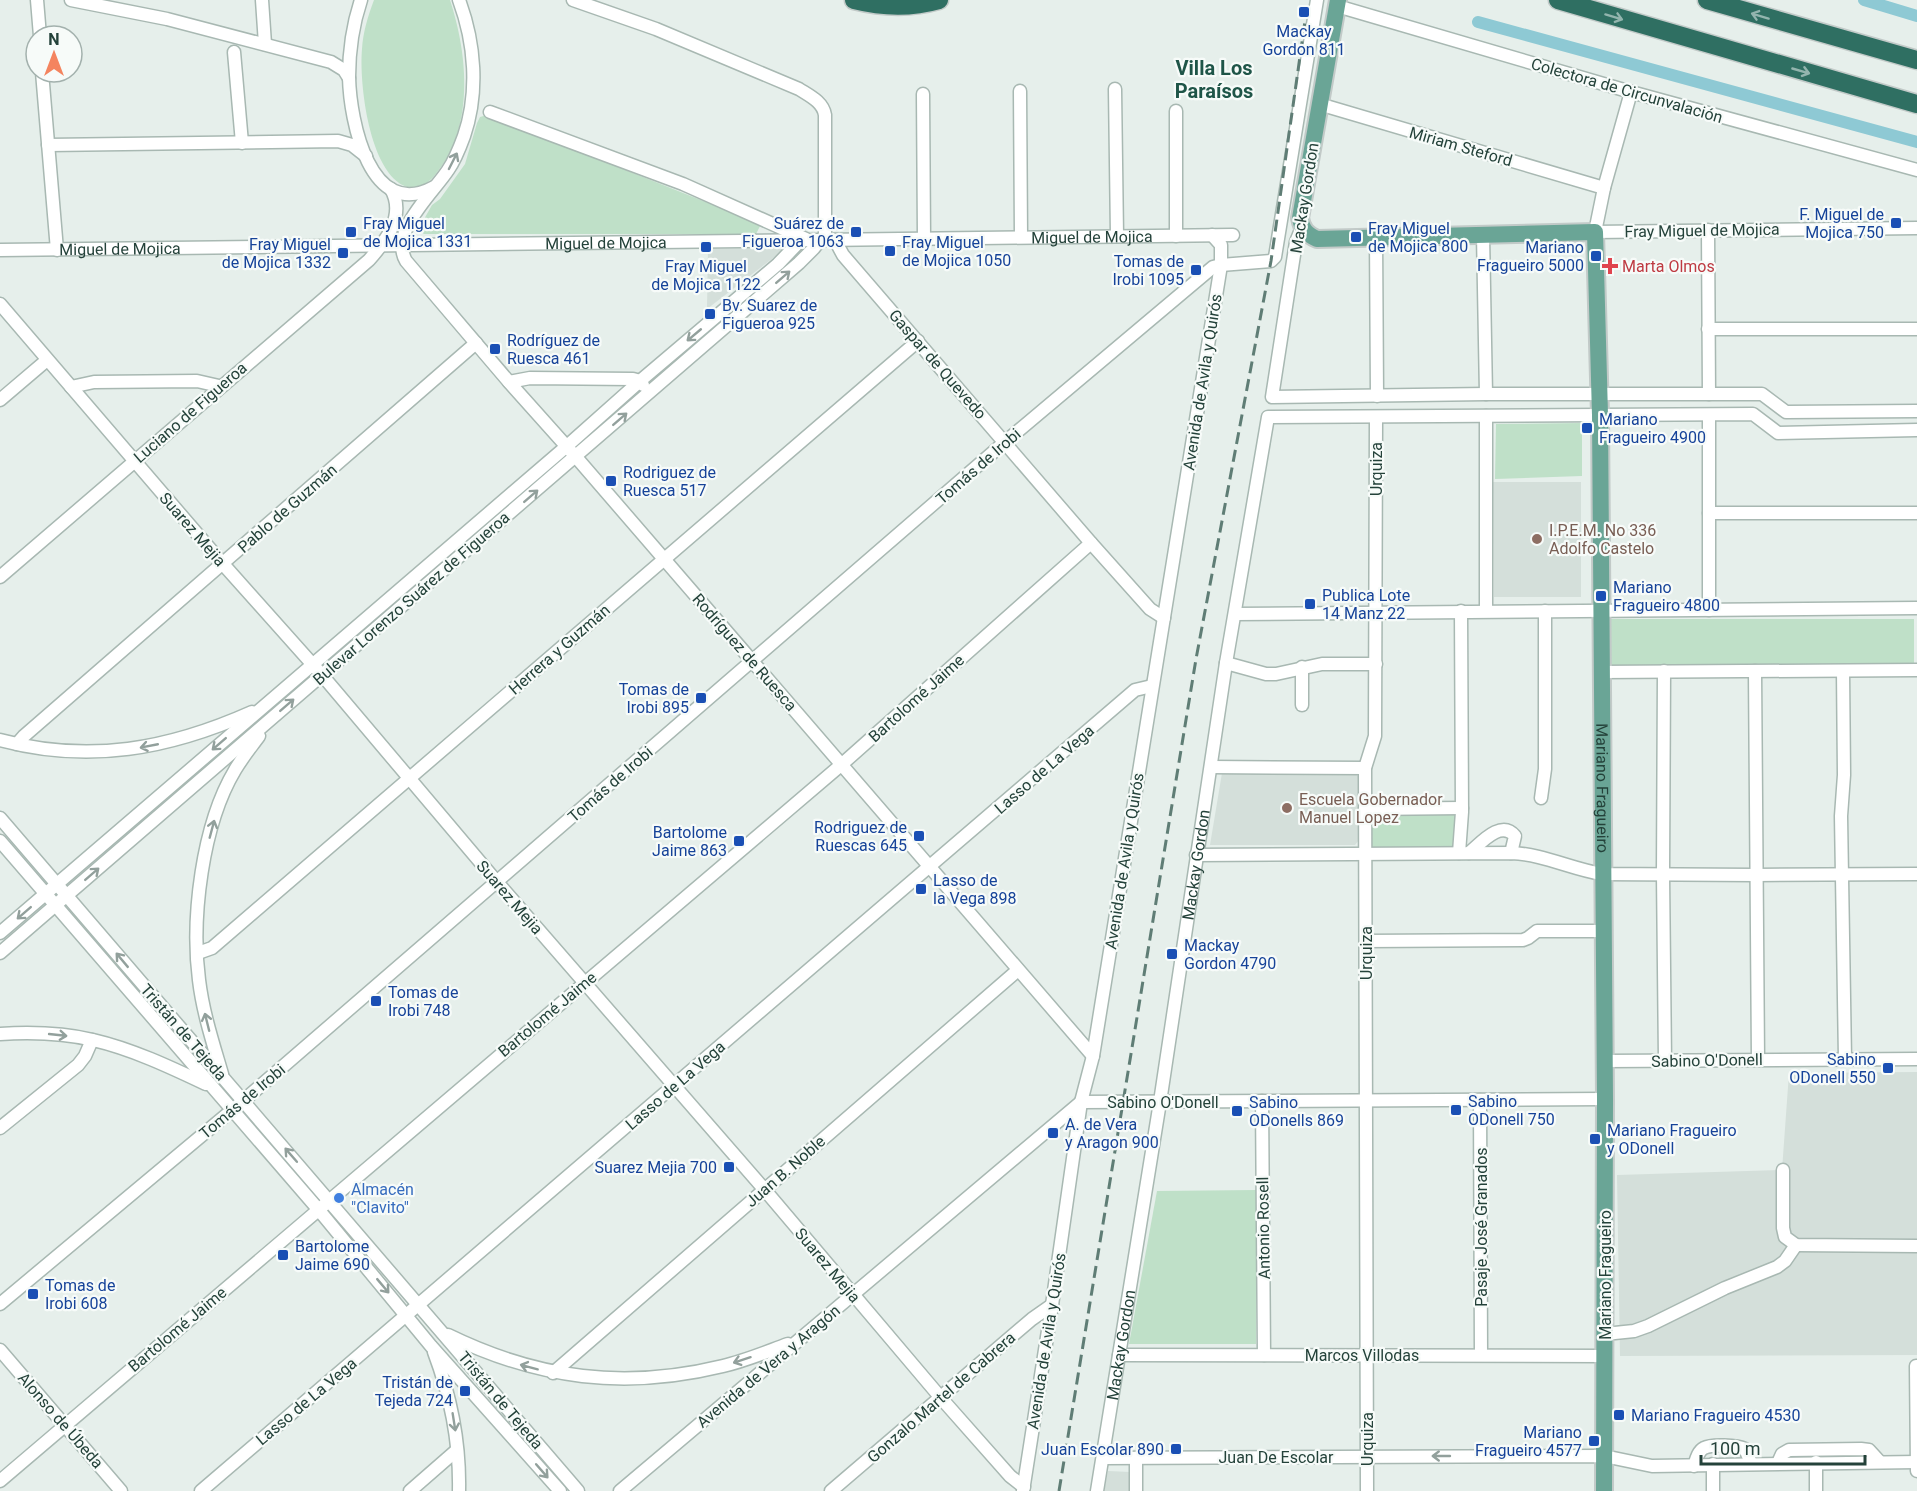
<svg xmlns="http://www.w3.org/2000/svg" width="1917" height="1491" viewBox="0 0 1917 1491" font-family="Roboto,sans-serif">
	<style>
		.built { fill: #d4dfda }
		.green { fill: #bfe0c8 }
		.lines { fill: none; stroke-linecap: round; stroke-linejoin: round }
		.canal { stroke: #8ec9d4; stroke-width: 12 }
		.minor-casing { stroke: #a8b8b2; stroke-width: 15 }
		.major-casing { stroke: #c2cac8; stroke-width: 20 }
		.highway-casing { stroke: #c2cac8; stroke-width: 21 }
		.minor { stroke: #fff; stroke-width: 12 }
		.major { stroke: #6aa596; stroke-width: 16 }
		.highway { stroke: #2f6f62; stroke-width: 18 }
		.rail { stroke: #5f7d75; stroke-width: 3; stroke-dasharray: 12 6; stroke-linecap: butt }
		.oneway { stroke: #93b5ae }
		.oneway2 { stroke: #92a09c }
		.transit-dot { fill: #1a4fb4; stroke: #f7fbf9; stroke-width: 2 }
		.health-dot { fill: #e0444e; stroke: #f7fbf9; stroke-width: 2 }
		.education-dot { fill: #8d6e63; stroke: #f7fbf9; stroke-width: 2 }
		.shop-dot { fill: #3f7fe0; stroke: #f7fbf9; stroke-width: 2 }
		.labels { text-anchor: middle; stroke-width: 4.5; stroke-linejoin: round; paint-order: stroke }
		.transit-label { font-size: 16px; fill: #164399; stroke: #f7fbf9; text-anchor: start }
		.street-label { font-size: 16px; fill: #24423a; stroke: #f7fbf9 }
		.health-label { font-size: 16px; fill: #be3a42; stroke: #f7fbf9; text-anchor: start }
		.education-label { font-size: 16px; fill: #785e54; stroke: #f7fbf9; text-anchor: start }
		.shop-label { font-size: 16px; fill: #366cbe; stroke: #f7fbf9; text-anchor: start }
		.quarter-label { font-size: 20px; font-weight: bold; fill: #1f5548; stroke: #f7fbf9 }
	</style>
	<rect width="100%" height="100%" fill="#e6efeb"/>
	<g class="built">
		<path d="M786,248L707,309L708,249Z"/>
		<path d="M1493,482H1581V597H1494Z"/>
		<path d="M1353,772L1359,777V840L1355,845H1210L1222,773Z"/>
		<path d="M1917,1072V1355L1620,1356L1617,1175L1782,1170L1789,1073Z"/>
		<path d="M1108,1471L1130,1472V1491H1104Z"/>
	</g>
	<g class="green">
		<path d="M374,0H450C468,55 475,128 435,175C429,183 417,190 407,187C369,174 359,82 362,49C363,32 368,16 374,0Z"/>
		<path d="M487,115L761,224L756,234H424L420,231L419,228L432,205L440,199L465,164L477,123L480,117Z"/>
		<path d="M1582,423V476L1495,479L1496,424Z"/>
		<rect x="1610" y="619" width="304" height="47"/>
		<path d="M1458,813L1454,847L1375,849L1369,844V814Z"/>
		<path d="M1256,1190V1344H1129L1157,1191Z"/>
	</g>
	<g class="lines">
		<g class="canal">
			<path d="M1864,0L1917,16"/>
			<path d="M1478,22L1917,142"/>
		</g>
		<defs>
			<g id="minor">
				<path d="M37,0L40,36"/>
				<path d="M71,0L167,19L331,62L344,70L349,78"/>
				<path d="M262,0L265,44"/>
				<path d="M361,0C353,24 349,51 349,77C350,121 370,222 434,187"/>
				<path d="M459,0C475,43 479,92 464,136C460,147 455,160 448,170C433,193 389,232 406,261L509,382L576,457L1093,1056"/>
				<path d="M573,0L656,29L799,89C810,96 823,102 825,115V240"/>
				<path d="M1337,6L1631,92L1917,170"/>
				<path d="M234,52L242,143"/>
				<path d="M42,72L57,250"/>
				<path d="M1115,89L1117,236"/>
				<path d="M1020,91L1021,237"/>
				<path d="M1631,92L1604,188L1595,232L1917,228"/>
				<path d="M923,94L924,239"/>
				<path d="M1319,104L1604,188"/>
				<path d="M1176,111V236"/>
				<path d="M490,112L683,184L806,239"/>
				<path d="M48,145L338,141L352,145L366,156"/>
				<path d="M1302,227L1296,242L1272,397L1486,394H1762L1786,412L1917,411"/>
				<path d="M1708,230L1709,394"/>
				<path d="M1483,235L1486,394"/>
				<path d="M1376,237L1377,396"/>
				<path d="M835,240L843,255L1091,543L1150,609L1164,618"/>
				<path id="s1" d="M0,250L1233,235"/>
				<path d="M0,304L223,564L322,675L497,882L764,1189L941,1398L1010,1476L1024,1487"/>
				<path d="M1708,329H1917"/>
				<path d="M509,382L530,378L633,379L640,381L643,385"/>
				<path d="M71,387L94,382L197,381L219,386"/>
				<path d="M0,400L47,360"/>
				<path d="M1709,415V610"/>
				<path d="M1486,416V611"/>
				<path d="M1709,513H1917"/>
				<path d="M0,577L369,260C386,241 406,215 391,189"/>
				<path d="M1235,614L1917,608"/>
				<path d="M1226,663L1266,674H1276L1322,664H1376"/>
				<path d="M1664,671L1663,875L1665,1061"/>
				<path d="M1755,671L1758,1060"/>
				<path d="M1843,671L1844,775L1841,816L1845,1059"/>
				<path d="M1601,672L1917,670"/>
				<path d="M1302,705V667"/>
				<path d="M0,740C89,764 169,749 252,712"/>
				<path d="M17,744L24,736L476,343"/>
				<path d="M1211,767L1365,768"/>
				<path d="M1541,798L1545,769V611"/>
				<path d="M1365,809L1462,808"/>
				<path d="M0,818L578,1491"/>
				<path d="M0,841L318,1209L431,1346L560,1491"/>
				<path d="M1459,853L1462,812L1461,611"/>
				<path d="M1469,853C1481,843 1501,819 1515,836L1511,853"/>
				<path d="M1196,855L1511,853C1543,854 1571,869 1602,874L1756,875L1917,874"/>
				<path d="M0,933L567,446L640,381L778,264L800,241"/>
				<path d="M1366,941L1523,940L1528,938L1537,931H1603"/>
				<path d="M0,953L799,263L814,248L820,240"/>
				<path d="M198,953L212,948L918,341"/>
				<path d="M0,1034C31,1032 63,1033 93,1040C132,1049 170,1067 206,1084"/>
				<path d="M1604,1061L1917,1059"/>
				<path d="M222,1074C213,1043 203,1013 199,980C191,918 202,825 235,770C242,758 251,747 259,736"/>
				<path d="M1480,1100L1481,1355"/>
				<path d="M1262,1101L1264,1355"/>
				<path d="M1081,1102L1605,1099"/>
				<path d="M0,1128L78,1065L85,1056L92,1040"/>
				<path d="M1783,1170V1228L1785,1237L1796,1245L1917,1246"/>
				<path d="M0,1304L243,1101L1005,442L1213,267L1221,265L1271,261L1275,257L1317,0"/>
				<path d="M1605,1334L1634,1331L1648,1326L1725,1288L1777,1267L1785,1261L1796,1245"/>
				<path d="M448,1335C538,1379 625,1390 723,1366C745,1361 766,1352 788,1344"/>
				<path d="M0,1350L121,1491"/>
				<path d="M434,1352C451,1397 460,1443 459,1491"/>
				<path d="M1119,1355L1605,1356"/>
				<path d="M1916,1366L1917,1471"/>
				<path d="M553,1373L1018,970"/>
				<path d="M1103,1458L1604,1456L1652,1466L1917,1462"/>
				<path d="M1136,1458V1491"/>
				<path d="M1816,1462V1491"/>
				<path d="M1778,1463L1782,1454L1789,1450L1861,1449L1869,1450L1880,1462"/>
				<path d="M1713,1464V1491"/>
				<path d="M1694,1466C1696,1460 1698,1451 1704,1448C1711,1444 1737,1445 1745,1449L1751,1463"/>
				<path d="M0,1481L841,765L1091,543"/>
				<path d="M201,1491L1135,690L1152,686"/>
				<path d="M410,1491L457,1450"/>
				<path d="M620,1491L1081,1102"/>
				<path d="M831,1491L1032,1319L1052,1305"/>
				<path d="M1023,1491L1052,1305L1081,1102L1093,1056L1221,265V245L1212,235"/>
				<path id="s2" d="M1097,1491L1160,1102L1226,663L1268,417L1753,414L1778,433L1917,430"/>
				<path d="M1367,1491L1365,768L1375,736L1376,418"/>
			</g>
			<g id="major">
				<path id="s3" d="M1338,0L1300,218C1302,229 1306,234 1317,239L1595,232L1600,415L1605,1099L1604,1491"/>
			</g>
			<g id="highway">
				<path d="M854,0C882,7 911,8 939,0"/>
				<path d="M1558,0L1917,104"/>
				<path d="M1707,0L1917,60"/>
			</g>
		</defs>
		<use href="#minor" class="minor-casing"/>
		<use href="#major" class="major-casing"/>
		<use href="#highway" class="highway-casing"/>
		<use href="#minor" class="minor"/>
		<use href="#major" class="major"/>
		<use href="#highway" class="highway"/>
		<path class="rail" d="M1059,1491L1196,659L1271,261L1308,0"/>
	</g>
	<defs><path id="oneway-shaft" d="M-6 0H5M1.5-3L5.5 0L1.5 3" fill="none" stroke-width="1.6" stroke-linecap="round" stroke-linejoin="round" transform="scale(1.5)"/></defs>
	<g class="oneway">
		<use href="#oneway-shaft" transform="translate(1760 16) rotate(-163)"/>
		<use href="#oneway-shaft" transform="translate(1614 17) rotate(17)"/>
		<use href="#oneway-shaft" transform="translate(1801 71) rotate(16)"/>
	</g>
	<g class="oneway2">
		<use href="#oneway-shaft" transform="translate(453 161) rotate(-63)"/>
		<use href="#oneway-shaft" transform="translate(783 277) rotate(-41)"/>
		<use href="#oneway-shaft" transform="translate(694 335) rotate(140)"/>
		<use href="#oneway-shaft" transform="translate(620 419) rotate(-41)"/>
		<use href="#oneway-shaft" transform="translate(531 496) rotate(-41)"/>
		<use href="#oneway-shaft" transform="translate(287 705) rotate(-41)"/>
		<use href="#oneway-shaft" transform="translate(219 744) rotate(139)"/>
		<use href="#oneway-shaft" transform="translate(149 746) rotate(169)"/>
		<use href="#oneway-shaft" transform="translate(212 829) rotate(-75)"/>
		<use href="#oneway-shaft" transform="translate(92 874) rotate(-41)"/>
		<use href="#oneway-shaft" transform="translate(24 913) rotate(139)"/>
		<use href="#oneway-shaft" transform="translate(122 960) rotate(-130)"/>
		<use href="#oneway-shaft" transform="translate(207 1022) rotate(-104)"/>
		<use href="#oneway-shaft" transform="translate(58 1035) rotate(6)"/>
		<use href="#oneway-shaft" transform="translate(291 1155) rotate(-131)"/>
		<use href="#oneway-shaft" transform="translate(383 1286) rotate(50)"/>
		<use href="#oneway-shaft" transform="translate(742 1360) rotate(162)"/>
		<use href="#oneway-shaft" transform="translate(529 1367) rotate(-165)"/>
		<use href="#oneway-shaft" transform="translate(454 1422) rotate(81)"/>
		<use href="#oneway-shaft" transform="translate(1441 1456) rotate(180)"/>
		<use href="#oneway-shaft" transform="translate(542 1471) rotate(49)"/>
	</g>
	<g class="transit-dot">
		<rect x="1298" y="6" width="12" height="12" rx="3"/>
		<rect x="1890" y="217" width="12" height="12" rx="3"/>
		<rect x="345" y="226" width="12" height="12" rx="3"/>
		<rect x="850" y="226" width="12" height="12" rx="3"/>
		<rect x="1350" y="231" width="12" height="12" rx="3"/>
		<rect x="700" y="241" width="12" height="12" rx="3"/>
		<rect x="884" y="245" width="12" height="12" rx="3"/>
		<rect x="337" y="247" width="12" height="12" rx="3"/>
		<rect x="1590" y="250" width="12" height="12" rx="3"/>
		<rect x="1190" y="264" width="12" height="12" rx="3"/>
		<rect x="704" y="308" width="12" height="12" rx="3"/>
		<rect x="489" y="343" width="12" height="12" rx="3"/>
		<rect x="1581" y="422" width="12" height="12" rx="3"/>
		<rect x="605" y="475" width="12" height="12" rx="3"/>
		<rect x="1595" y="590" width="12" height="12" rx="3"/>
		<rect x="1304" y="598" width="12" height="12" rx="3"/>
		<rect x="695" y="692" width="12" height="12" rx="3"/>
		<rect x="913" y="830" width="12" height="12" rx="3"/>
		<rect x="733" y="835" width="12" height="12" rx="3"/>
		<rect x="915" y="883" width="12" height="12" rx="3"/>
		<rect x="1166" y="948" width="12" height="12" rx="3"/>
		<rect x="370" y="995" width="12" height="12" rx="3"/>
		<rect x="1882" y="1062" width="12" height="12" rx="3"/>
		<rect x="1450" y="1104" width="12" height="12" rx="3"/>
		<rect x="1231" y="1105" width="12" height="12" rx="3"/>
		<rect x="1047" y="1127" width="12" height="12" rx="3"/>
		<rect x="1589" y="1133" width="12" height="12" rx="3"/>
		<rect x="723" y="1161" width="12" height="12" rx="3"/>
		<rect x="277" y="1249" width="12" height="12" rx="3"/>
		<rect x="27" y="1288" width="12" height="12" rx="3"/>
		<rect x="459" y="1385" width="12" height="12" rx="3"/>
		<rect x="1613" y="1409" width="12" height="12" rx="3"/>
		<rect x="1588" y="1435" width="12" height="12" rx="3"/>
		<rect x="1170" y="1443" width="12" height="12" rx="3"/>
	</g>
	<path class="health-dot" d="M1607 257h6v6h6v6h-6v6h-6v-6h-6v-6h6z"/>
	<g class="education-dot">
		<circle cx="1537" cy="539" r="6"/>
		<circle cx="1287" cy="808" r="6"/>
	</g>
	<circle class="shop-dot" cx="339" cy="1198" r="6"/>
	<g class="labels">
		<g class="transit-label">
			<text x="1304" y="37" text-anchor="middle">Mackay<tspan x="1304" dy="18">Gordon 811</tspan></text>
			<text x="1884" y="220" text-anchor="end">F. Miguel de<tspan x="1884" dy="18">Mojica 750</tspan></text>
			<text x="363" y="229">Fray Miguel<tspan x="363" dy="18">de Mojica 1331</tspan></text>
			<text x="844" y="229" text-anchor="end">Suárez de<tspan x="844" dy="18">Figueroa 1063</tspan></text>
			<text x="1368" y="234">Fray Miguel<tspan x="1368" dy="18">de Mojica 800</tspan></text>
			<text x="902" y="248">Fray Miguel<tspan x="902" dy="18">de Mojica 1050</tspan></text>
			<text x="331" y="250" text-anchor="end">Fray Miguel<tspan x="331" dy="18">de Mojica 1332</tspan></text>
			<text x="1584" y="253" text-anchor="end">Mariano<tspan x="1584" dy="18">Fragueiro 5000</tspan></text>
			<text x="1184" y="267" text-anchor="end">Tomas de<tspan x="1184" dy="18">Irobi 1095</tspan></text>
			<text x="706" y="272" text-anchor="middle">Fray Miguel<tspan x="706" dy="18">de Mojica 1122</tspan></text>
			<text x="722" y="311">Bv. Suarez de<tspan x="722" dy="18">Figueroa 925</tspan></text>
			<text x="507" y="346">Rodríguez de<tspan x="507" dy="18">Ruesca 461</tspan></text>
			<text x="1599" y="425">Mariano<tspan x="1599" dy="18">Fragueiro 4900</tspan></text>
			<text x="623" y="478">Rodriguez de<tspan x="623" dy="18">Ruesca 517</tspan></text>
			<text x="1613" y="593">Mariano<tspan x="1613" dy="18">Fragueiro 4800</tspan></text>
			<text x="1322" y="601">Publica Lote<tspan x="1322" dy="18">14 Manz 22</tspan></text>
			<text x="689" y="695" text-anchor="end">Tomas de<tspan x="689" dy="18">Irobi 895</tspan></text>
			<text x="907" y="833" text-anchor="end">Rodriguez de<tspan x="907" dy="18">Ruescas 645</tspan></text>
			<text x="727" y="838" text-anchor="end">Bartolome<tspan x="727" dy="18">Jaime 863</tspan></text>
			<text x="933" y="886">Lasso de<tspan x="933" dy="18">la Vega 898</tspan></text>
			<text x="1184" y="951">Mackay<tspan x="1184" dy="18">Gordon 4790</tspan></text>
			<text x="388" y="998">Tomas de<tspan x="388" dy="18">Irobi 748</tspan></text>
			<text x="1876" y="1065" text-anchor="end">Sabino<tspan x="1876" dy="18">ODonell 550</tspan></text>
			<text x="1468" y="1107">Sabino<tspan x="1468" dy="18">ODonell 750</tspan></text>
			<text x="1249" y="1108">Sabino<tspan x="1249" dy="18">ODonells 869</tspan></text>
			<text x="1065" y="1130">A. de Vera<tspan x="1065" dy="18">y Aragon 900</tspan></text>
			<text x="1607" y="1136">Mariano Fragueiro<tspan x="1607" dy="18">y ODonell</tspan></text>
			<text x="717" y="1173" text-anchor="end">Suarez Mejia 700</text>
			<text x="295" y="1252">Bartolome<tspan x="295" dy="18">Jaime 690</tspan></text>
			<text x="45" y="1291">Tomas de<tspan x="45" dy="18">Irobi 608</tspan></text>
			<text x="453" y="1388" text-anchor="end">Tristán de<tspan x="453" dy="18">Tejeda 724</tspan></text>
			<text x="1631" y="1421">Mariano Fragueiro 4530</text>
			<text x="1582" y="1438" text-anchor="end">Mariano<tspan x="1582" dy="18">Fragueiro 4577</tspan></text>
			<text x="1164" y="1455" text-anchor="end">Juan Escolar 890</text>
		</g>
		<g class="street-label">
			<text transform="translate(1627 90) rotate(16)" y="6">Colectora de Circunvalación</text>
			<text transform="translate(1461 146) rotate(16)" y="6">Miriam Steford</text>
			<text transform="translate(1304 198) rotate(-81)" y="6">Mackay Gordon</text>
			<text transform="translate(1702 230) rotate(-1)" y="6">Fray Miguel de Mojica</text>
			<text dy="6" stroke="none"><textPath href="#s1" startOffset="1092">Miguel de Mojica</textPath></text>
			<text dy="6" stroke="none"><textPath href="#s1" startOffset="606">Miguel de Mojica</textPath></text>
			<text dy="6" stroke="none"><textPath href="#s1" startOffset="120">Miguel de Mojica</textPath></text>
			<text transform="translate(938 364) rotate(49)" y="6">Gaspar de Quevedo</text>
			<text transform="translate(1202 382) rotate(-81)" y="6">Avenida de Avila y Quirós</text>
			<text transform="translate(190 412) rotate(-41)" y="6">Luciano de Figueroa</text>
			<text transform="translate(978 466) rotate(-41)" y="6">Tomás de Irobi</text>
			<text transform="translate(1376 469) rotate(-90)" y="6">Urquiza</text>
			<text transform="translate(287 508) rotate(-41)" y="6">Pablo de Guzmán</text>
			<text transform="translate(193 529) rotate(49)" y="6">Suarez Mejia</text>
			<text transform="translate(411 598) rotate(-41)" y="6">Bulevar Lorenzo Suárez de Figueroa</text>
			<text transform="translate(559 649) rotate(-41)" y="6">Herrera y Guzmán</text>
			<text transform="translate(745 652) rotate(49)" y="6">Rodríguez de Ruesca</text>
			<text transform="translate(916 698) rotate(-42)" y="6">Bartolomé Jaime</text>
			<text transform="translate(1044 769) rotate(-41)" y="6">Lasso de La Vega</text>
			<text transform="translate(610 784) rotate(-41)" y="6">Tomás de Irobi</text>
			<text dy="6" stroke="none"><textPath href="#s3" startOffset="1084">Mariano Fragueiro</textPath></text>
			<text transform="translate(1124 861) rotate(-81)" y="6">Avenida de Avila y Quirós</text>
			<text dy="6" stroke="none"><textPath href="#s2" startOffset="634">Mackay Gordon</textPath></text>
			<text transform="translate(510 897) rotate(49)" y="6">Suarez Mejia</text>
			<text transform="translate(1366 953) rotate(-90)" y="6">Urquiza</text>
			<text transform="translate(547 1014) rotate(-40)" y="6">Bartolomé Jaime</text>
			<text transform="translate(184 1032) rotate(49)" y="6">Tristán de Tejeda</text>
			<text transform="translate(1707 1060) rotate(-1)" y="6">Sabino O'Donell</text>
			<text transform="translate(675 1085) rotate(-41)" y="6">Lasso de La Vega</text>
			<text transform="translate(242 1101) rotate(-40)" y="6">Tomás de Irobi</text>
			<text x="1163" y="1108">Sabino O'Donell</text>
			<text transform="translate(785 1171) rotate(-41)" y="6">Juan B. Noble</text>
			<text transform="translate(1481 1227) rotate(-90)" y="6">Pasaje José Granados</text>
			<text transform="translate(1263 1228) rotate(-91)" y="6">Antonio Rosell</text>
			<text transform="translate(828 1265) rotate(50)" y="6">Suarez Mejia</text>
			<text transform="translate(1605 1275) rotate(-90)" y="6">Mariano Fragueiro</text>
			<text transform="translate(177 1329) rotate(-40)" y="6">Bartolomé Jaime</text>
			<text transform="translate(1046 1341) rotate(-81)" y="6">Avenida de Avila y Quirós</text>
			<text dy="6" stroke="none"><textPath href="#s2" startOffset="148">Mackay Gordon</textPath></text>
			<text x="1362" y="1361">Marcos Villodas</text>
			<text transform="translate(768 1366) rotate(-40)" y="6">Avenida de Vera y Aragón</text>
			<text transform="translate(941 1397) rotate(-41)" y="6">Gonzalo Martel de Cabrera</text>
			<text transform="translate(501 1400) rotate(50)" y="6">Tristán de Tejeda</text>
			<text transform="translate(306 1401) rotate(-40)" y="6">Lasso de La Vega</text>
			<text transform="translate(61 1420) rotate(49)" y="6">Alonso de Úbeda</text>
			<text transform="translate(1367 1439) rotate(-90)" y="6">Urquiza</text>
			<text x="1276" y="1463">Juan De Escolar</text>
		</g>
		<g class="health-label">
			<text x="1622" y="272">Marta Olmos</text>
		</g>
		<g class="education-label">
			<text x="1549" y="536">I.P.E.M. No 336<tspan x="1549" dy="18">Adolfo Castelo</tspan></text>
			<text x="1299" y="805">Escuela Gobernador<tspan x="1299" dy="18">Manuel Lopez</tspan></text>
		</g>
		<g class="shop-label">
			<text x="351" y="1195">Almacén<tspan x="351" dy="18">"Clavito"</tspan></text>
		</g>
		<g class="quarter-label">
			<text x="1214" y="75">Villa Los<tspan x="1214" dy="23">Paraísos</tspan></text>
		</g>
	</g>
	<g transform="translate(54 54)"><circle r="28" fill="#f7fbf9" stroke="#a3b1ad" stroke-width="1.5"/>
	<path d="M0-4.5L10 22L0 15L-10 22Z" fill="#f4845f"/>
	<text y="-9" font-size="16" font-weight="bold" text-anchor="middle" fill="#24423a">N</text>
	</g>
	<path d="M1701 1455v9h164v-9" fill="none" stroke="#24423a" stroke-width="3"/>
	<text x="1710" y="1455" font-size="18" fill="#24423a" stroke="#f7fbf9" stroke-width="4.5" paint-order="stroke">100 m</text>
</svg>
